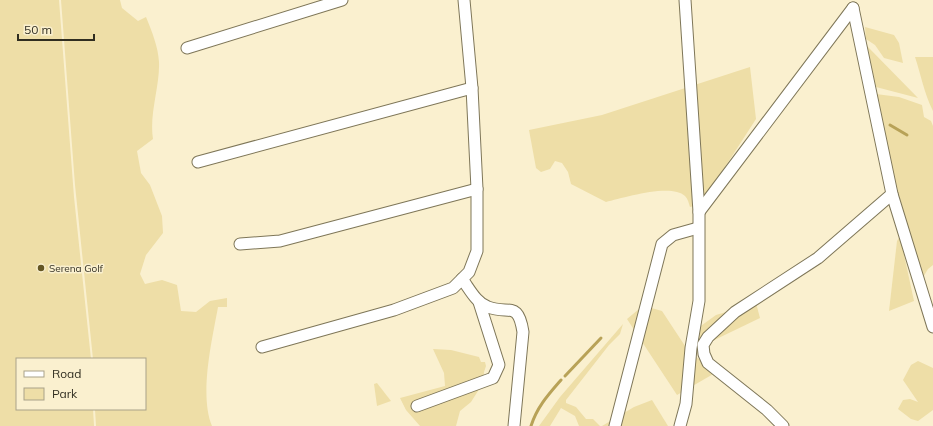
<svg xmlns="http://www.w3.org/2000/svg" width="933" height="426" viewBox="0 0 933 426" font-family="Mulish,sans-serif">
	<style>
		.green { fill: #eedea7 }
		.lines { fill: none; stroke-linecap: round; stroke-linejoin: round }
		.stream { stroke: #b8a257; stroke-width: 3 }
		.minor-casing { stroke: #7e7658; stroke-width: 13 }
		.minor { stroke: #fff; stroke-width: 11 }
		.poi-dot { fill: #645623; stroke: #faf0cf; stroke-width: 1.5 }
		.labels { text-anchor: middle; stroke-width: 3; stroke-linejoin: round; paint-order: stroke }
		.poi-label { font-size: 10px; fill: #302d20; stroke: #faf0cf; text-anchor: start }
	</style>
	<rect width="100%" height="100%" fill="#faf0cf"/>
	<g class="green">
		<path d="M0,0H59L74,197L91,359H17V409H93L94,426H0Z"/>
		<path d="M61,0H120L122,8L138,21L146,17C152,32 158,46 159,62C160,86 149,114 153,139L137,151L141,173L150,185L162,216L163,233L146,255L140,274L145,284L162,280L177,285L181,311L196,312L210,301L227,298V307H218C212,340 199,395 212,426H96L95,409H145V359H93L75,185Z"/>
		<path d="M865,27L894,35L899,43L903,63L884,58L875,45L866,39Z"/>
		<path d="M867,46L918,98L876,87Z"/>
		<path d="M915,57H933V111C924,93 921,75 915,57Z"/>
		<path d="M750,67L756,119L701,204L690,207C689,204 688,199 685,196C671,183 623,198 606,202L571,184L568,172L562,163L555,161L550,169L541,172L536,168L529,130L602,115Z"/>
		<path d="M876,94L899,97L922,105L924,117L931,121L933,126V265L928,269L922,279L896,184Z"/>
		<path d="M900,236L914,301L889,311L897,241Z"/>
		<path d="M756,303L760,318L704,345L690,341L687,336L716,315Z"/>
		<path d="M648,307L662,311L687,349L715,373L677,395L627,319L639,309Z"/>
		<path d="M623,324L620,334L609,345L566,400V403L576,407L586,419H593L600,426H579L575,416L561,408L550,426H539L560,397Z"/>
		<path d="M433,349L451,350L479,357L481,362H485L486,366L484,372L483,383L471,402L460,411L456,426H420L406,410L400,398L445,386L444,373Z"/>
		<path d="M918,361L933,368V410L918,421L911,419L898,409L903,400L910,399L918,402L903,380L911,365Z"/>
		<path d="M377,383L391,401L377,406L374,384Z"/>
		<path d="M652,400L668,426H602L634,407Z"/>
	</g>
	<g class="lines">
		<g class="stream">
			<path d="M890,125L907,135"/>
			<path d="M565,376L601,338"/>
			<path d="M531,426C537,407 548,395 561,380"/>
		</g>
		<defs>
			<g id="minor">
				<path d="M853,8L892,194L933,327"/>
				<path d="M187,48L342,0"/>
				<path d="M198,162L472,88"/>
				<path d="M699,212L853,8"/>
				<path d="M240,244L280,241L477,189"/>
				<path d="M462,279C469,288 476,303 488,307C509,315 518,300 523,332L514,426"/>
				<path d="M262,347L394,310L453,288L469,272L477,251V189L472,88L464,0"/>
				<path d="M417,406L493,378L499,365L479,302"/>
				<path d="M615,426L662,244L673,235L698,228"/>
				<path d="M680,426L686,404L691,348L699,301V212L685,0"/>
				<path d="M783,426L767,410L708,363L704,354L703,345L708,337L735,312L818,258L892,194"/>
			</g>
		</defs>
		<use href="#minor" class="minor-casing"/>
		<use href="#minor" class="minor"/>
	</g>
	<circle class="poi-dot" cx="41" cy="268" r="4"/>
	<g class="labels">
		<g class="poi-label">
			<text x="49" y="272">Serena Golf</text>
		</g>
	</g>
	<rect x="16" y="358" width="130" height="52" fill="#faf0cf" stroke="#a9a289"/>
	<rect x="24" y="371" width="20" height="6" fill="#ffffff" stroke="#a9a289"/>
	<text x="52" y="378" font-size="12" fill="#302d20">Road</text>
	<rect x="24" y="388" width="20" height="12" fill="#eedea7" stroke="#a9a289"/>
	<text x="52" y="398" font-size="12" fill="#302d20">Park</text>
	<path d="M18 34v6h76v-6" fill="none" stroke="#302d20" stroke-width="2"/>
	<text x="24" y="34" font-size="12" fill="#302d20" stroke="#faf0cf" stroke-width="3" paint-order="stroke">50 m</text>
</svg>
